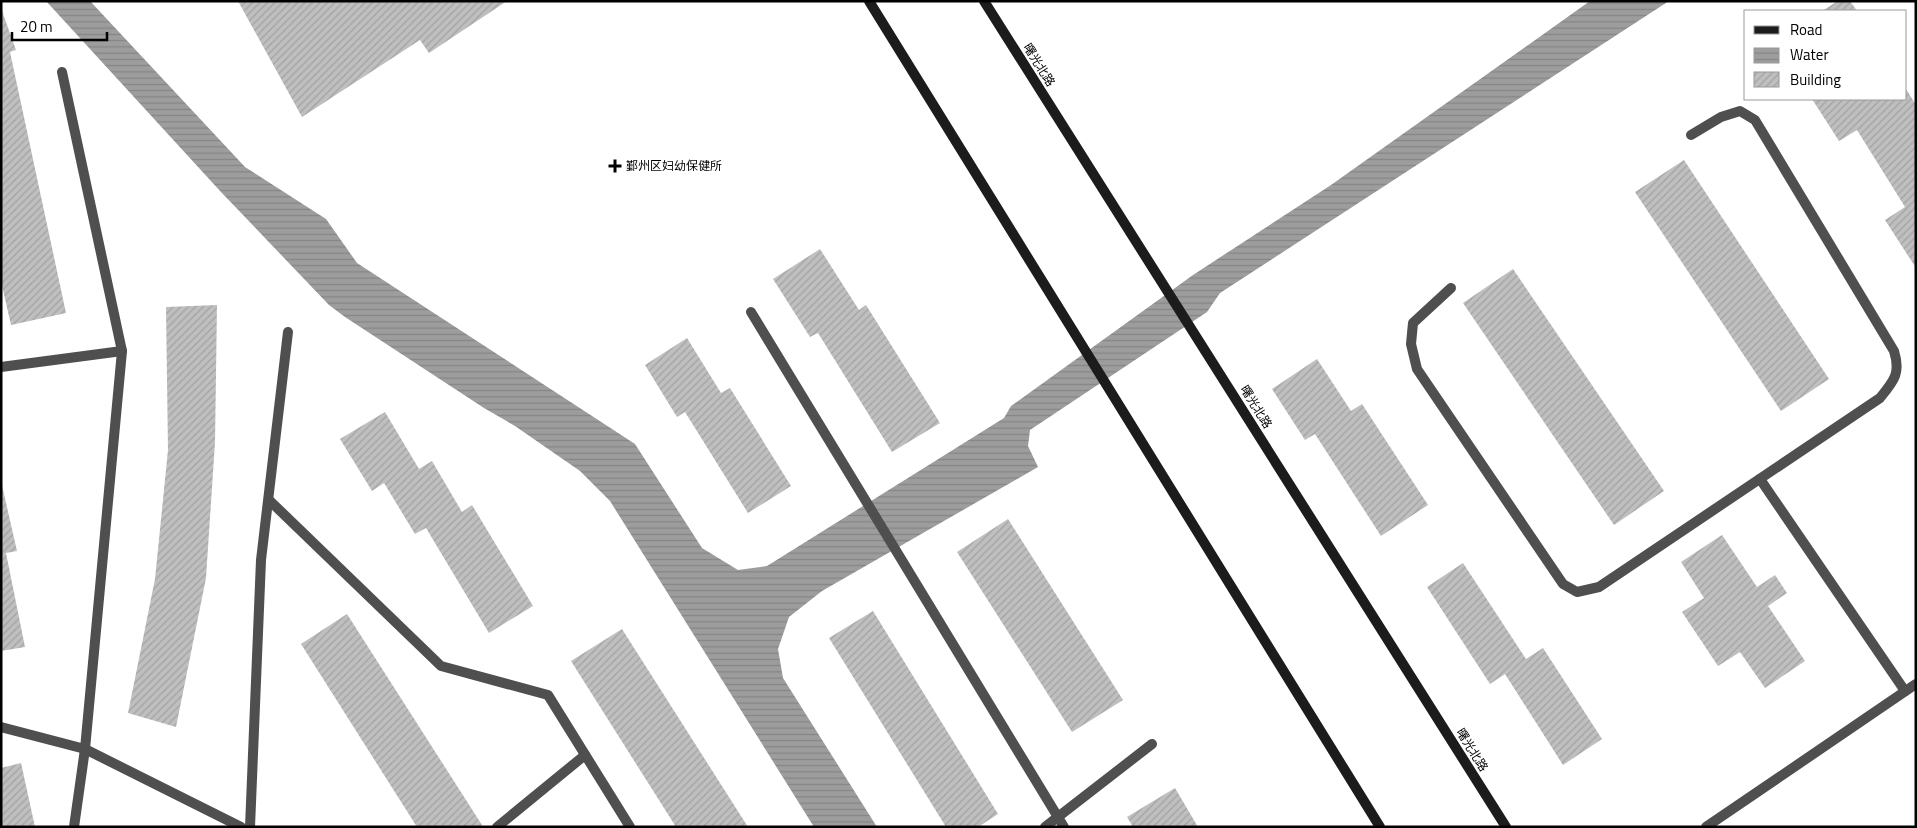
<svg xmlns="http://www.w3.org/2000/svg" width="1917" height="828" viewBox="0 0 1917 828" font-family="'Titillium Web','Noto Sans SC',sans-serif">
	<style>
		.water { fill: url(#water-rules) }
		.building { fill: url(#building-hatch) }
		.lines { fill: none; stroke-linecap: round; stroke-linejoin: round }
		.service { stroke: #4f4f4f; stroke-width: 10 }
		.minor { stroke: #4f4f4f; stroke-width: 10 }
		.secondary { stroke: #1c1c1c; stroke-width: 10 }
		.poi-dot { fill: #000; stroke: #fff; stroke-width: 2 }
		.labels { text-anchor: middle; stroke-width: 4; stroke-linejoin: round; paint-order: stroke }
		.street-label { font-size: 12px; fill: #000; stroke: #fff }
		.poi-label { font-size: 12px; fill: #000; stroke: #fff; text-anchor: start }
	</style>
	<defs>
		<pattern id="water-rules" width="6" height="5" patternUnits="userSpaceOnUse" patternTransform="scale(1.25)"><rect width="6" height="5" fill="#9d9d9d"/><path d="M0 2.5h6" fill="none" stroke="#858585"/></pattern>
		<pattern id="building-hatch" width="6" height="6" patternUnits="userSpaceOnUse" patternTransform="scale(1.25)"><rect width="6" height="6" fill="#bfbfbf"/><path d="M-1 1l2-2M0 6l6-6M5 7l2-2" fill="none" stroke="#a2a2a2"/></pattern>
	</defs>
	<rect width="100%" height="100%" fill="#fff"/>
	<path class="water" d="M46,1H90L245,167L326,219L357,263L635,444L702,548L738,570L767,566L1004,418L1011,406L1193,275L1331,185L1590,1H1669L1220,293L1207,312L1030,430L1028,446L1038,467L822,591L789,617L778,649L783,678L877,827H814L610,501L580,471L515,426L484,408L345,317L329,305L221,192Z"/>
	<g class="building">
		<path d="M238,1H507L429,53L420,40L302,117Z"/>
		<path d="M1838,1H1850L1857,11H1822Z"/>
		<path d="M1,8L16,50L10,52L66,313L11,325L1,281Z"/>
		<path d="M1906,89L1916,105V268L1885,220L1905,207L1857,130L1839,141L1812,99H1906Z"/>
		<path d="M1684,160L1829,379L1781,411L1635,192Z"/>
		<path d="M820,249L859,310L866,305L940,423L892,452L818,333L810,337L773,279Z"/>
		<path d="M1513,269L1664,491L1614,525L1463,303Z"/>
		<path d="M217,305L215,442L206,578L176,727L128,713L155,579L168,450L166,307Z"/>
		<path d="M687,338L721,393L730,388L791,486L748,513L685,412L677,417L645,365Z"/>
		<path d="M1317,359L1351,411L1362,404L1428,505L1381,536L1315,434L1305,440L1272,389Z"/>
		<path d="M385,412L419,469L432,461L462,512L472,505L533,606L489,633L426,528L415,534L384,483L372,491L340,439Z"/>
		<path d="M1,481L17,551L6,553L25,647L1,651Z"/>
		<path d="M1008,519L1123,700L1072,732L957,552Z"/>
		<path d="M1722,535L1757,587L1775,575L1787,593L1768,606L1805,661L1765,688L1740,652L1718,666L1682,612L1704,598L1681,562Z"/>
		<path d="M1463,563L1526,659L1543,648L1602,739L1563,765L1505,674L1490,684L1427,587Z"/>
		<path d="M873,611L998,814L978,827H946L829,638Z"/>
		<path d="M347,614L482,825L479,827H417L301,644Z"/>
		<path d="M622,629L748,827H676L571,661Z"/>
		<path d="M21,763L35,827H1V768Z"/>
		<path d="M1175,788L1198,827H1133L1127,817Z"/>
	</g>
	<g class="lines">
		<g class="service">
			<path d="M62,72L122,351L85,749L74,827"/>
			<path d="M1451,288L1413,323L1411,344L1417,369L1563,584L1577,592L1599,587L1880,398C1894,381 1901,373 1894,351L1755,120L1740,111L1721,117L1691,135"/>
			<path d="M751,312L1064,827"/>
			<path d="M1,367L122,351"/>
			<path d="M1760,479L1905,691"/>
			<path d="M269,500L441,666L548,695L630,827"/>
			<path d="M1,727L85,749L241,827"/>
			<path d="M250,827L261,560L288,332"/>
			<path d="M497,827L585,755"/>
			<path d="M1045,827L1152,744"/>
		</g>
		<path class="minor" d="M1706,827L1916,684"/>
		<g class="secondary">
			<path d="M869,1L1380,827"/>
			<path d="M984,1L1506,827"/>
		</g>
	</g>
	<path class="poi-dot" d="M612.5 158.5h5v5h5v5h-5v5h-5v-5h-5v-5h5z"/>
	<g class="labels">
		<g class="street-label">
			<text transform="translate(1039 65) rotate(58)" y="4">曙光北路</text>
			<text transform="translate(1256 407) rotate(58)" y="4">曙光北路</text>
			<text transform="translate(1472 750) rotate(58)" y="4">曙光北路</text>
		</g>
		<g class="poi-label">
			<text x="626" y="170">鄞州区妇幼保健所</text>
		</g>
	</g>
	<rect width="1917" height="828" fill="none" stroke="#000000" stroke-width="5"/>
	<rect x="1744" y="10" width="162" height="90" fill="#ffffff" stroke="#999999"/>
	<rect x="1754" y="26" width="25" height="8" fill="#1c1c1c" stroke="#999999"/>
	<text x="1790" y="35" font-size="15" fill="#000000">Road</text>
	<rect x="1754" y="48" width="25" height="15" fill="url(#water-rules)" stroke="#999999"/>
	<text x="1790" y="60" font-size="15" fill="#000000">Water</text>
	<rect x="1754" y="72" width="25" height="15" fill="url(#building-hatch)" stroke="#999999"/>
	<text x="1790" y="85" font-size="15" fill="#000000">Building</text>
	<path d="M12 32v8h95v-8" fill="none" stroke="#000000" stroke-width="2.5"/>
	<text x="20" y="32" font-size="15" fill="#000000" stroke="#ffffff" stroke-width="4" paint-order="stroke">20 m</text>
</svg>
